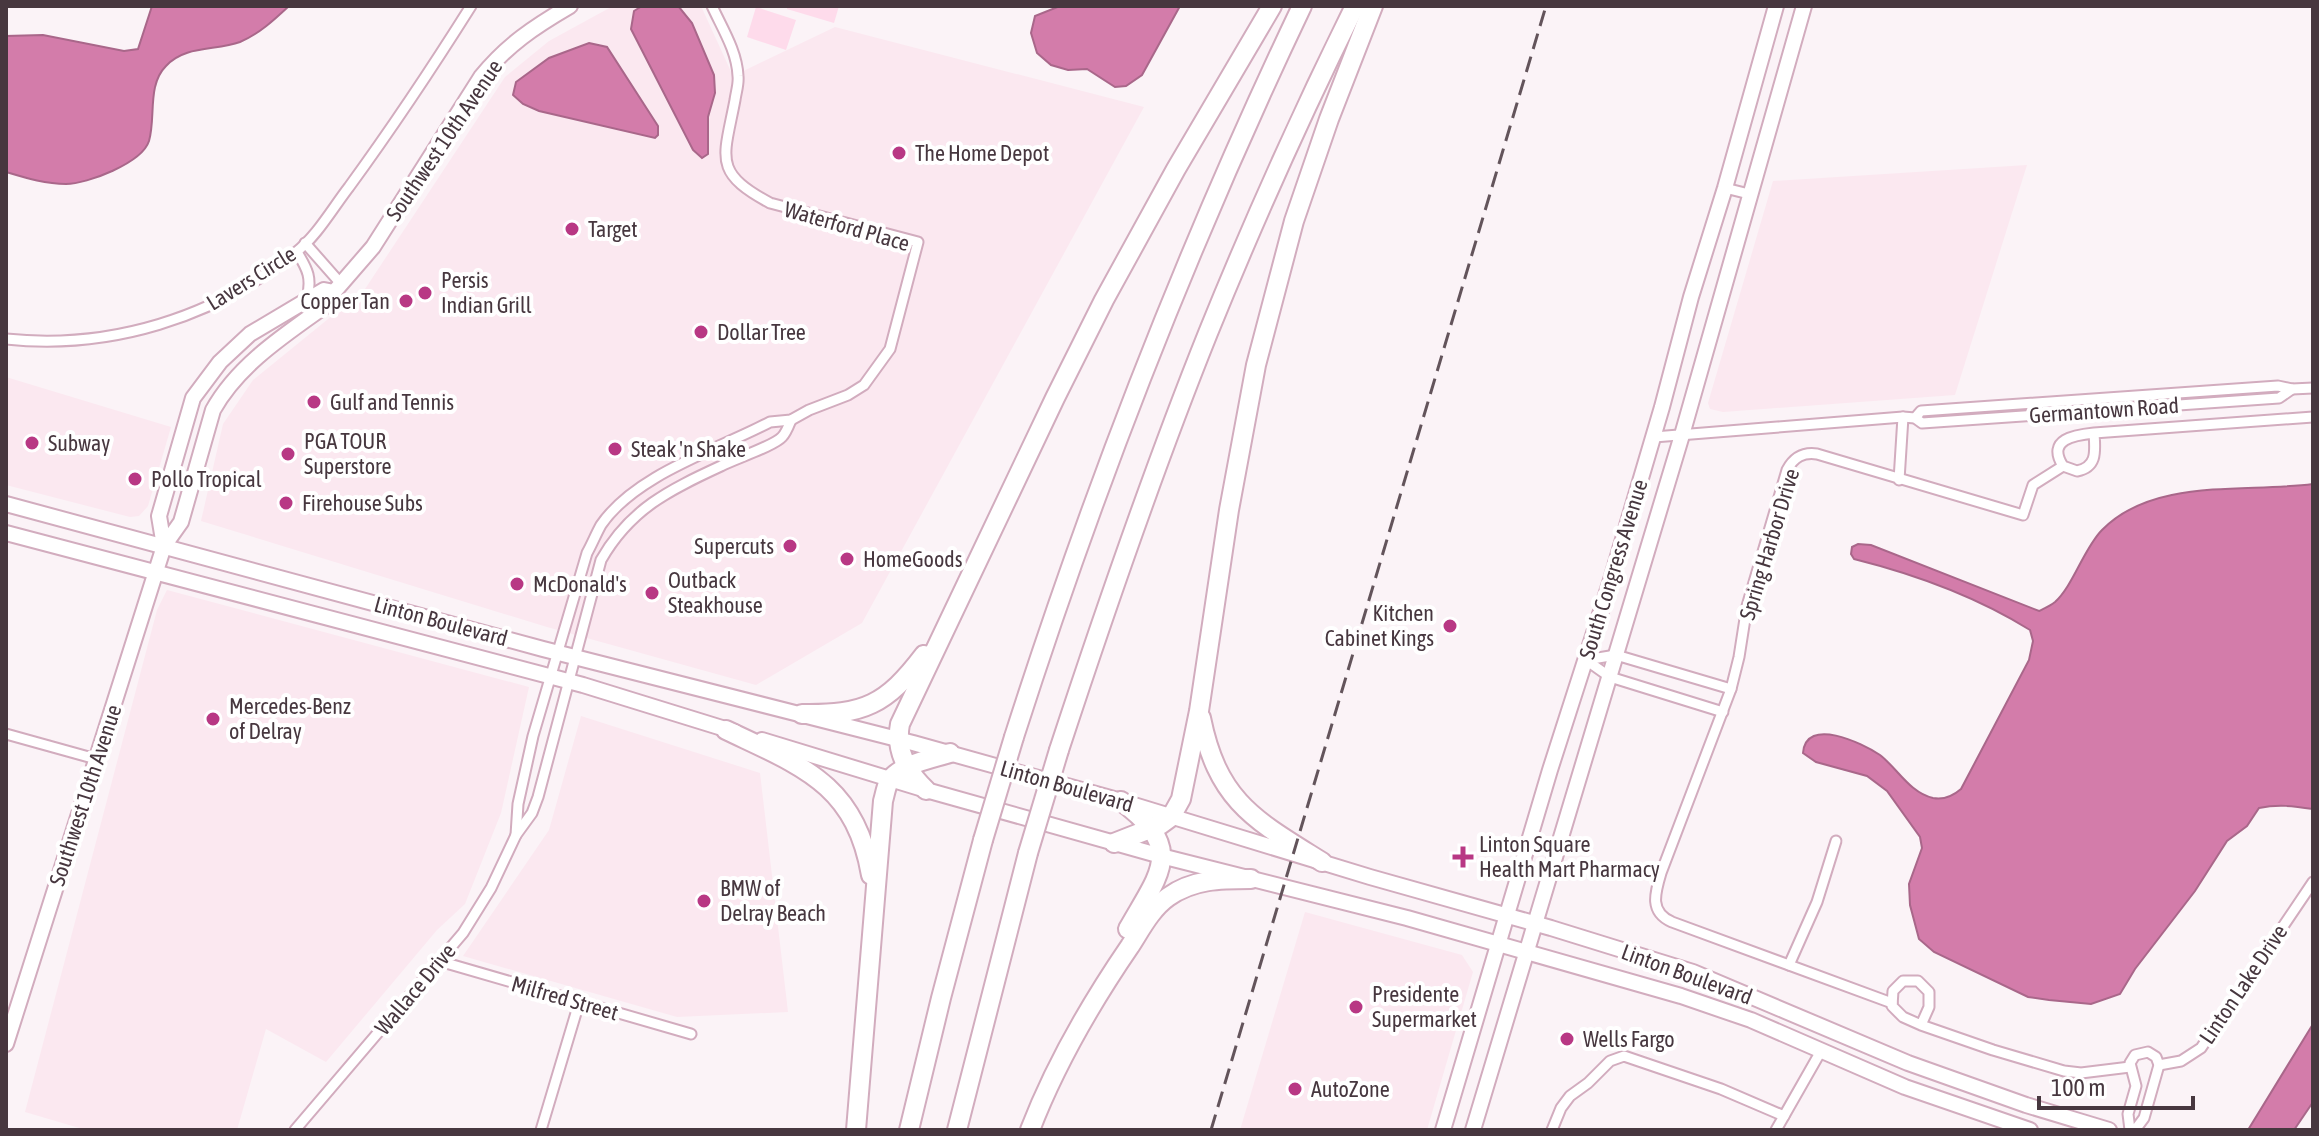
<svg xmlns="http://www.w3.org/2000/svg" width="2319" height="1136" viewBox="0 0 2319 1136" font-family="'Asap Condensed',sans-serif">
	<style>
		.built { fill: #fbe8f0 }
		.grass { fill: #fedbeb }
		.water { fill: #d37caa; stroke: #a9678a; stroke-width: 2 }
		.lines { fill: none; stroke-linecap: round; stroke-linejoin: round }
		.street-casing { stroke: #d2acbe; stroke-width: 13 }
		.secondary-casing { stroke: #d2acbe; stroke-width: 18 }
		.highway-casing { stroke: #d2acbe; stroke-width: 22 }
		.street { stroke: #fff; stroke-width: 9 }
		.secondary { stroke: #fff; stroke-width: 14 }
		.highway { stroke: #fff; stroke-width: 18 }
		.rail { stroke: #63545b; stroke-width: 3; stroke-dasharray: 16 8; stroke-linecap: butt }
		.highway-bridge-casing { stroke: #d2acbe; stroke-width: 22; stroke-linecap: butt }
		.highway-bridge { stroke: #fff; stroke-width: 18 }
		.poi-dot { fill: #b83884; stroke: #fff; stroke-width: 3 }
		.labels { text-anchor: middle; stroke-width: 8; stroke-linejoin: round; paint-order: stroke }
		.street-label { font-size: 22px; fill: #47373f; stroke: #fff }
		.poi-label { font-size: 22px; fill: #47373f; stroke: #fff; text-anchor: start }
	</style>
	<rect width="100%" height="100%" fill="#fbf3f7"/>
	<g class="built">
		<path d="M613,6H701L733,76L835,27L1144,107L862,623L756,685L547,627L201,521L223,424L253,380L365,289L505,77L549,41Z"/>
		<path d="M2027,165L1955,395L1723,412L1710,409L1708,403L1773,181Z"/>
		<path d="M6,377L171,427L148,506L139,516L130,517L6,485Z"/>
		<path d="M167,590L529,687L501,813L465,904L437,930L326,1062L266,1029L237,1130H86L25,1112L157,610Z"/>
		<path d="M581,716L760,773L788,1012L677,1017L463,956L549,830Z"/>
		<path d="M1305,912L1462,955L1473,972L1427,1130H1240Z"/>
	</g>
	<g class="grass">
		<path d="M787,6H839L834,23L787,9Z"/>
		<path d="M756,7L796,20L786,50L747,37Z"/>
	</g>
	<g class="water">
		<path d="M152,6H289C274,20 259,34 240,42C216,51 185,45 166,66C147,85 156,117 149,141C142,163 87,184 66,184C45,184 26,178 6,172V36L43,35L124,51L138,49Z"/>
		<path d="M642,6L679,7L692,23L714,75L715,93L708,117V154L702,158L693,150L631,29L634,11Z"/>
		<path d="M1060,6H1180L1142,75L1126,86L1115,87L1087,69L1068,70L1051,65L1037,53L1031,33L1035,16Z"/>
		<path d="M589,43L607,47L658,126V135L655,138L539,111L523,104L513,95L516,82L549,58Z"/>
		<path d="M2313,484V809C2294,806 2278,804 2259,808L2247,826L2227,841L2195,891L2135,969L2120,994L2091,1004L2049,1000L2028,997L1934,952L1919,939L1910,905L1909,884L1922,848L1920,837L1887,791L1867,776L1816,762L1803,753C1806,716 1862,743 1880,755C1897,768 1910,793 1933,798C1944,800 1953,796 1961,789L2029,660L2033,641L2030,630C1977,597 1914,574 1854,559L1851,554L1852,547L1858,544L1871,545L2039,611C2043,609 2050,606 2055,602C2073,586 2084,548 2102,530C2154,477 2245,493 2313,484Z"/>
		<path d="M2313,1024V1102L2294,1130H2248Z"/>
	</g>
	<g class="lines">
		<defs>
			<g id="street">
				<path d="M1725,188L1749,194"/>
				<path d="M305,243L342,285"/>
				<path d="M297,252C308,270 312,278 307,299"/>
				<path d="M6,339C110,350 213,318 295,253C317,236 332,209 349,187C392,128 432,68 471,6"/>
				<path d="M1915,418L1921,411L2278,386L2292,389L2313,388"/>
				<path d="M2094,433C2095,450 2098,467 2077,471L2063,466C2046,439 2075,435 2094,433L2313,417"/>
				<path d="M1654,437L1903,417L1915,418L1922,423L2279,398L2292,389"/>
				<path d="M1899,480L1903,417"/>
				<path d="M1586,660L1616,655L1731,689"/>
				<path d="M1586,660L1610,677L1723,712"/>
				<path d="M6,734L96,759"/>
				<path d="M516,835L518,804L533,736L587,553C592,544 596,534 601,525C636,474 717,450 770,422L791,420L809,410L848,395L864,385L890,349L918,242L770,203C712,172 724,158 735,100C736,92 739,84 738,76C737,51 722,28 712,6"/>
				<path d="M439,961L691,1034"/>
				<path d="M1789,965L1817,902L1836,841"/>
				<path d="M1892,1003L1672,922C1649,912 1655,893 1661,873L1731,689L1739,657L1747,606L1787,470C1794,457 1803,452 1817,454L2023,515L2033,485L2063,466"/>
				<path d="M1921,1025L1929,1007V992L1918,981H1903L1893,991L1892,1006L1903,1017L1921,1025L1993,1050L2064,1071L2081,1073L2130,1067"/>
				<path d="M2159,1065L2181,1061L2201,1048L2313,882"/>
				<path d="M295,1130L463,933L491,888L516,835L532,813L538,797L601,560C630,509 669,490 721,466C734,459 774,446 782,437C786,433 789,425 791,420"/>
				<path d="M541,1130L579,1003"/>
				<path d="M1552,1130L1561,1108L1570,1096L1588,1083L1610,1061L1624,1056L1721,1089L1784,1116"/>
				<path d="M1776,1130L1821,1051"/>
				<path d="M2130,1130L2128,1114L2136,1086L2130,1063L2135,1055L2148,1052L2156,1057L2159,1065L2144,1118L2135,1130"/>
			</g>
			<g id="secondary">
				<path d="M6,504L543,649L913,743L1121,801L1370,877L1551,928L1693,972L1908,1063L2026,1105L2109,1130"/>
				<path d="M6,533L583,685L735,732"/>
				<path d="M164,546L159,516L193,398L220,362L250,334L324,290L334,292"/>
				<path d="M762,740L926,790L1161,856L1407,918L1681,996L1751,1020L1905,1087L2030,1130"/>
				<path d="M6,1044L164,546L181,522L213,410C239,363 289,332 332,301L334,292L373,247L481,77C507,45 534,27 570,6"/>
				<path d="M1443,1130L1550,770L1611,580L1662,407L1691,297L1725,188L1776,6"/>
				<path d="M1473,1130L1682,435L1804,6"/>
			</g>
			<g id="highway">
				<path d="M802,714C864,715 886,705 924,655"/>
				<path d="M1201,718C1218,802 1255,820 1322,862"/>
				<path d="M726,730C801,766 855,783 871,875"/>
				<path d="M1014,737C1094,487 1189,243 1302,6"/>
				<path d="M1059,750C1105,610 1153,470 1208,333C1253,222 1302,113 1355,6"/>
				<path d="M926,790C907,772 895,750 900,724L1055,398L1104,300L1176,169L1272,6"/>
				<path d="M1121,801C1186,849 1160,872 1128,929"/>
				<path d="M1114,843L1160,825L1171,817L1181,799L1199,711L1229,510L1256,365L1294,221L1329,119L1373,6"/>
				<path d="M856,1130L883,801C885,794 886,787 889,781C901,764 931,759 950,753"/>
				<path d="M909,1130L941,998L983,840"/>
				<path d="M957,1130L1028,853"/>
				<path d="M1030,1130C1055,1065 1091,1003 1130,946C1141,929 1151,909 1168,897C1193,879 1221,879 1251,879"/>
			</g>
		</defs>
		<use href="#street" class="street-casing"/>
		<use href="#secondary" class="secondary-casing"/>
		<use href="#highway" class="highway-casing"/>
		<use href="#street" class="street"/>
		<use href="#secondary" class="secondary"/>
		<use href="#highway" class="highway"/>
		<path class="rail" d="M1211,1130L1546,6"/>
		<defs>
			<g id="highway-bridge">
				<path d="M983,840L1014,737"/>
				<path d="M1028,853L1059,750"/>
			</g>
		</defs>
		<use href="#highway-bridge" class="highway-bridge-casing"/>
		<use href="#highway-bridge" class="highway-bridge"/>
	</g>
	<g class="poi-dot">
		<circle cx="899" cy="153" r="8"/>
		<circle cx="572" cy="229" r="8"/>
		<circle cx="425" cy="293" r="8"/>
		<circle cx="406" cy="301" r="8"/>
		<circle cx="701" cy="332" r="8"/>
		<circle cx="314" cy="402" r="8"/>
		<circle cx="32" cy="443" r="8"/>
		<circle cx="615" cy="449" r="8"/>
		<circle cx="288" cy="454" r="8"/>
		<circle cx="135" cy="479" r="8"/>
		<circle cx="286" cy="503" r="8"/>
		<circle cx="790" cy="546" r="8"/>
		<circle cx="847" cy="559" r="8"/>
		<circle cx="517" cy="584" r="8"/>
		<circle cx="652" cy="593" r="8"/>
		<circle cx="1450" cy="626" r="8"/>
		<circle cx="213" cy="719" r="8"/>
		<path d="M1459 845h8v8h8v8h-8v8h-8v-8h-8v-8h8z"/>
		<circle cx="704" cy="901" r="8"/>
		<circle cx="1356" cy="1007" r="8"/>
		<circle cx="1567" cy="1039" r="8"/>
		<circle cx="1295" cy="1089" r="8"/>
	</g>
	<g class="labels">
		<g class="street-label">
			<text transform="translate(444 140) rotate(-56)" y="8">Southwest 10th Avenue</text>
			<text transform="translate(847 226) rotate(16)" y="8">Waterford Place</text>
			<text transform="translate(251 278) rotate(-32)" y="8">Lavers Circle</text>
			<text transform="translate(2104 410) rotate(-4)" y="8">Germantown Road</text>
			<text transform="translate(1769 544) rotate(-73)" y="8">Spring Harbor Drive</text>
			<text transform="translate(1613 569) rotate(-73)" y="8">South Congress Avenue</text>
			<text transform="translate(441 621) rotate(15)" y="8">Linton Boulevard</text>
			<text transform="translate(1067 786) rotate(16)" y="8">Linton Boulevard</text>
			<text transform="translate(85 795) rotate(-72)" y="8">Southwest 10th Avenue</text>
			<text transform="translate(1687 974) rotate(20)" y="8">Linton Boulevard</text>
			<text transform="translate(2243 984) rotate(-56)" y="8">Linton Lake Drive</text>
			<text transform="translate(415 989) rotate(-50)" y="8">Wallace Drive</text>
			<text transform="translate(565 998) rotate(16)" y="8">Milfred Street</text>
		</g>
		<g class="poi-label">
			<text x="915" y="161">The Home Depot</text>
			<text x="588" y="237">Target</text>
			<text x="441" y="288">Persis<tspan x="441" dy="25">Indian Grill</tspan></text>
			<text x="390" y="309" text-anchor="end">Copper Tan</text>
			<text x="717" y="340">Dollar Tree</text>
			<text x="330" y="410">Gulf and Tennis</text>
			<text x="304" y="449">PGA TOUR<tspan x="304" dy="25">Superstore</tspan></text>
			<text x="48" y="451">Subway</text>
			<text x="631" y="457">Steak 'n Shake</text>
			<text x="151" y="487">Pollo Tropical</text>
			<text x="302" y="511">Firehouse Subs</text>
			<text x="774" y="554" text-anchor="end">Supercuts</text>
			<text x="863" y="567">HomeGoods</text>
			<text x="668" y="588">Outback<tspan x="668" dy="25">Steakhouse</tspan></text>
			<text x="533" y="592">McDonald's</text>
			<text x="1434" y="621" text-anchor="end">Kitchen<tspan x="1434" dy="25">Cabinet Kings</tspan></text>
			<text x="229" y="714">Mercedes-Benz<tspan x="229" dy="25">of Delray</tspan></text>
			<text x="1479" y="852">Linton Square<tspan x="1479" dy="25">Health Mart Pharmacy</tspan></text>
			<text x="720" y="896">BMW of<tspan x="720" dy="25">Delray Beach</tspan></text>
			<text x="1372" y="1002">Presidente<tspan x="1372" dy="25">Supermarket</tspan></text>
			<text x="1583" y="1047">Wells Fargo</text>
			<text x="1311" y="1097">AutoZone</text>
		</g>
	</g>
	<rect width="2319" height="1136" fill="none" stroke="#47373f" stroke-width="16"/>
	<path d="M2039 1096v12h154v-12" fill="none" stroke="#47373f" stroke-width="4"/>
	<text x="2051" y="1096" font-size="24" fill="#47373f" stroke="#ffffff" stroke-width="6" paint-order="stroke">100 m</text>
</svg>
